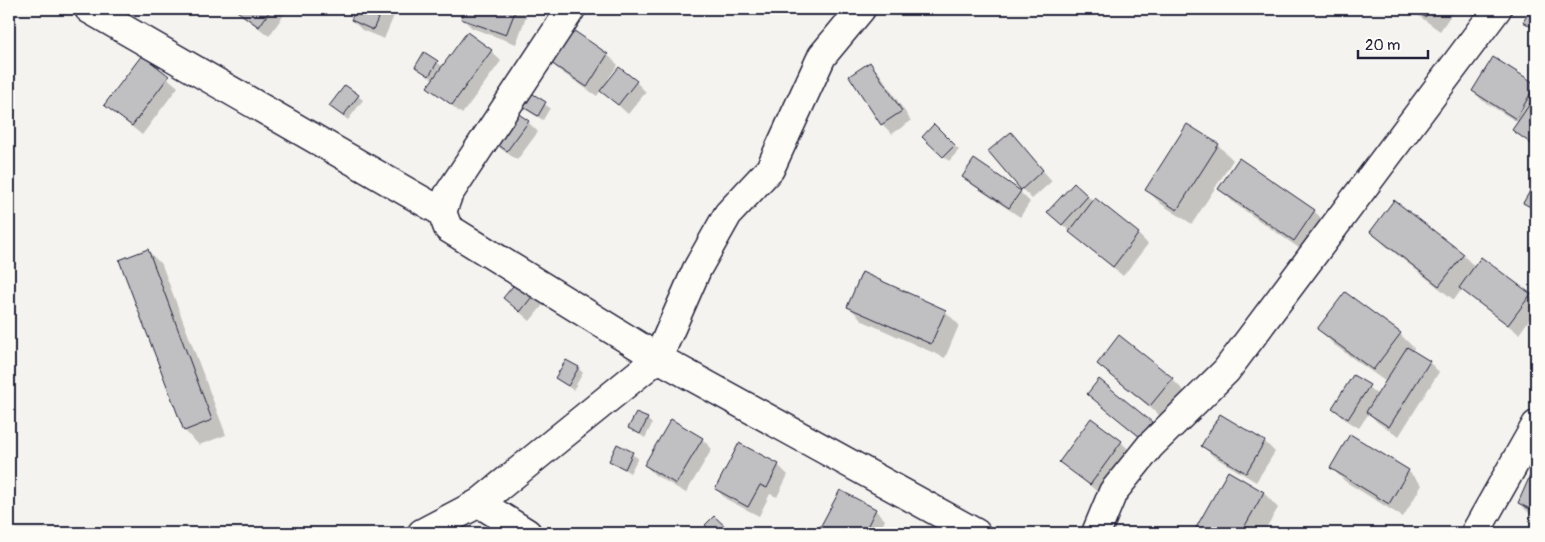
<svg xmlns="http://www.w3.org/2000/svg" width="1545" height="542" viewBox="0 0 1545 542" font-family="Pangolin,sans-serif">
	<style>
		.shadow { fill: #0003 }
		.building { fill: #c0bfc2; stroke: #22223b }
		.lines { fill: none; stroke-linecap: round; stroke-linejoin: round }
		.minor-casing { stroke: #22223b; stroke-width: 31 }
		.minor { stroke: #fdfcf7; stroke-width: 28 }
	</style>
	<rect width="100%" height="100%" fill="#f4f3ef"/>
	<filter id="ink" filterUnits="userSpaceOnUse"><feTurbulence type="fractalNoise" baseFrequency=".02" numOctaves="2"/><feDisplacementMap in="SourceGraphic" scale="10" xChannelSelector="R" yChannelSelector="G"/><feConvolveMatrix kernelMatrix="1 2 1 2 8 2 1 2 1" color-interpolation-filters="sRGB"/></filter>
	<g filter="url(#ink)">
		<g class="shadow">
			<path d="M234,9H288L269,36Z"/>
			<path d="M357,9H393L396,11L384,39L362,30L352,20Z"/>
			<path d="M465,9H529L516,44L472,28L462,18Z"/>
			<path d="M1297,9H1310L1306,14Z"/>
			<path d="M1409,9H1455L1440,31Z"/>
			<path d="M1532,9H1536V33L1525,21Z"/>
			<path d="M570,30L608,55L618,65L608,79L636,82L646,92L628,114L601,90L597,96L560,71L550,61Z"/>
			<path d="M491,51L501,61L462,114L429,87L434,80L417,67L437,62L443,67Z"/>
			<path d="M142,57L178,87L142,135L105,105Z"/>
			<path d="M1493,58L1536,85V149L1514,130L1519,123L1483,101L1473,91Z"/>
			<path d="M870,64L880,74L911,121L892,134L882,124Z"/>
			<path d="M521,88L550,108L543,120L518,105Z"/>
			<path d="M358,96L363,100L348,120L331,106Z"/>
			<path d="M528,122L538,132L517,160L494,144Z"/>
			<path d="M934,126L959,150L949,161L924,137Z"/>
			<path d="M1020,144L1052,181L1032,199L1022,189Z"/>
			<path d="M1218,145L1233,160L1192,224L1161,204L1147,190Z"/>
			<path d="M1240,160L1314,211L1329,226L1309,255L1234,203L1219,188Z"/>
			<path d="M964,176L1020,192L1030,202L1020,217L974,186Z"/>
			<path d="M1536,183V214L1525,202Z"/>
			<path d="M1087,196L1138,234L1148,244L1123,276L1059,222Z"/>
			<path d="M1394,202L1463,255L1475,267L1530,295L1536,301V310L1519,334L1462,289L1454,300L1386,246L1371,232Z"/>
			<path d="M148,251L162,265L226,435L199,445L185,431Z"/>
			<path d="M537,290L547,300L530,321L515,308Z"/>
			<path d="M848,306L945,311L959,325L945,358L863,321Z"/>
			<path d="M1319,329L1400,334L1414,348L1412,351L1429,362L1439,372L1399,436L1377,422L1369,413L1359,428L1343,418L1333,408L1354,376L1378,395L1386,382L1333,344Z"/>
			<path d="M1098,364L1172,379L1186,393L1165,420Z"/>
			<path d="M578,368L583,373L573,390L556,378Z"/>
			<path d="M1099,381L1161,433L1150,446L1088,394Z"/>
			<path d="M1221,415L1265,442L1275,452L1256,482L1213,456L1203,446Z"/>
			<path d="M647,419L652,424L645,438L630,428Z"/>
			<path d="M702,439L712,449L686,493L655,475L645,465Z"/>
			<path d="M1121,442L1131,452L1100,494L1061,462Z"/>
			<path d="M618,446L638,458L630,473L610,460Z"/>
			<path d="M778,465L788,475L777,497L770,494L759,516L726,499L716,489Z"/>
			<path d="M1331,468L1408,471L1422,485L1403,517L1346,482Z"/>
			<path d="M1534,470L1536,471V516L1529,513L1519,503Z"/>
			<path d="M1228,473L1264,493L1278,508L1263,533H1194Z"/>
			<path d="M840,492L875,510L885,520L879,533H819Z"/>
			<path d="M714,517L730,533H716L707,525Z"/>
		</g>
		<g class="building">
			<path d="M234,9H271L259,27Z"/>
			<path d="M356,9H382L373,30L351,20Z"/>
			<path d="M464,9H516L506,35L461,19Z"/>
			<path d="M1413,9H1431L1425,17Z"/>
			<path d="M1531,9H1536V29L1523,22Z"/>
			<path d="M570,28L608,54L587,87L548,61Z"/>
			<path d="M467,32L492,50L452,105L427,87Z"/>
			<path d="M424,52L438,61L429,76L415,67Z"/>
			<path d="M142,55L169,76L132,126L104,105Z"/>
			<path d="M1493,57L1536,84L1516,119L1472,91Z"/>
			<path d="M870,62L902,111L881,125L849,76Z"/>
			<path d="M619,67L637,81L618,105L600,91Z"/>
			<path d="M345,85L359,95L343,116L329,106Z"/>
			<path d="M520,86L546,102L538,116L512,100Z"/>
			<path d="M1536,95V147L1512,130Z"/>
			<path d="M504,104L529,121L507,151L483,134Z"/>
			<path d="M934,124L955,145L943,157L922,137Z"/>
			<path d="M1187,124L1219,144L1177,210L1145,190Z"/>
			<path d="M1011,132L1043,170L1021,190L988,151Z"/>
			<path d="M1239,158L1315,210L1294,241L1218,189Z"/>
			<path d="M974,159L1021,191L1009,208L962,177Z"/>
			<path d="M1536,181V210L1523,203Z"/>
			<path d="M1074,183L1088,196L1062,225L1047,212Z"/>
			<path d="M1095,198L1139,233L1113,267L1069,232Z"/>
			<path d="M1394,200L1464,254L1439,286L1370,232Z"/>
			<path d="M148,249L212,420L184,431L119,260Z"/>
			<path d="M1481,257L1531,294L1508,325L1459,288Z"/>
			<path d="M862,272L946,310L931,344L847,307Z"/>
			<path d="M522,275L538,289L520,312L503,298Z"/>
			<path d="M1345,292L1401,333L1373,370L1317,329Z"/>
			<path d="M1119,335L1173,378L1150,406L1097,364Z"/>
			<path d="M1407,347L1430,361L1389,427L1366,412Z"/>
			<path d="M566,360L579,367L568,386L555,378Z"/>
			<path d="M1353,375L1370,385L1348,419L1332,408Z"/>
			<path d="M1099,379L1152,422L1140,437L1087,394Z"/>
			<path d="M636,413L648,418L640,434L628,428Z"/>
			<path d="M1220,414L1265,441L1246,473L1201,446Z"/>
			<path d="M1091,418L1122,441L1090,485L1059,462Z"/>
			<path d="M671,419L703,438L676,484L644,465Z"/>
			<path d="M1350,434L1409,470L1389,504L1330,468Z"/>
			<path d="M739,443L779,464L767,488L760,485L748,507L715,489Z"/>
			<path d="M617,444L633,452L625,469L609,461Z"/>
			<path d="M1533,469L1536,470V512L1518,503Z"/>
			<path d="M1228,471L1264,492L1241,533H1193Z"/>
			<path d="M840,490L876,509L864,533H817Z"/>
			<path d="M714,516L728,529L724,533H714L705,525Z"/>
		</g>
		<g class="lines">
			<defs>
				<g id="minor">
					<path d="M89,9L442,212"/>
					<path d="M571,9L448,195L442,212L448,228L658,358L976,533"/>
					<path d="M479,503L527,533"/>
					<path d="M422,533L479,503L658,358L697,269L728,214L770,169L822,56L861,9"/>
					<path d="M1096,533L1113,492L1150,446L1226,371L1497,9"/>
					<path d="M1475,533L1536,425"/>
				</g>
			</defs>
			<use href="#minor" class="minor-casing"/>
			<use href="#minor" class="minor"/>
		</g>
	</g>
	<rect width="1545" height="542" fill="none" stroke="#fdfcf7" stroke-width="30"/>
	<rect x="15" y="15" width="1515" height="512" fill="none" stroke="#22223b" stroke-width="2" filter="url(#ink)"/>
	<path d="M1358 50v8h70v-8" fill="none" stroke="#22223b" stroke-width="2.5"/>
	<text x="1365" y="50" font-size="15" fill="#22223b" stroke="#fdfcf7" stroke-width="4" paint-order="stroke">20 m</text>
</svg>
